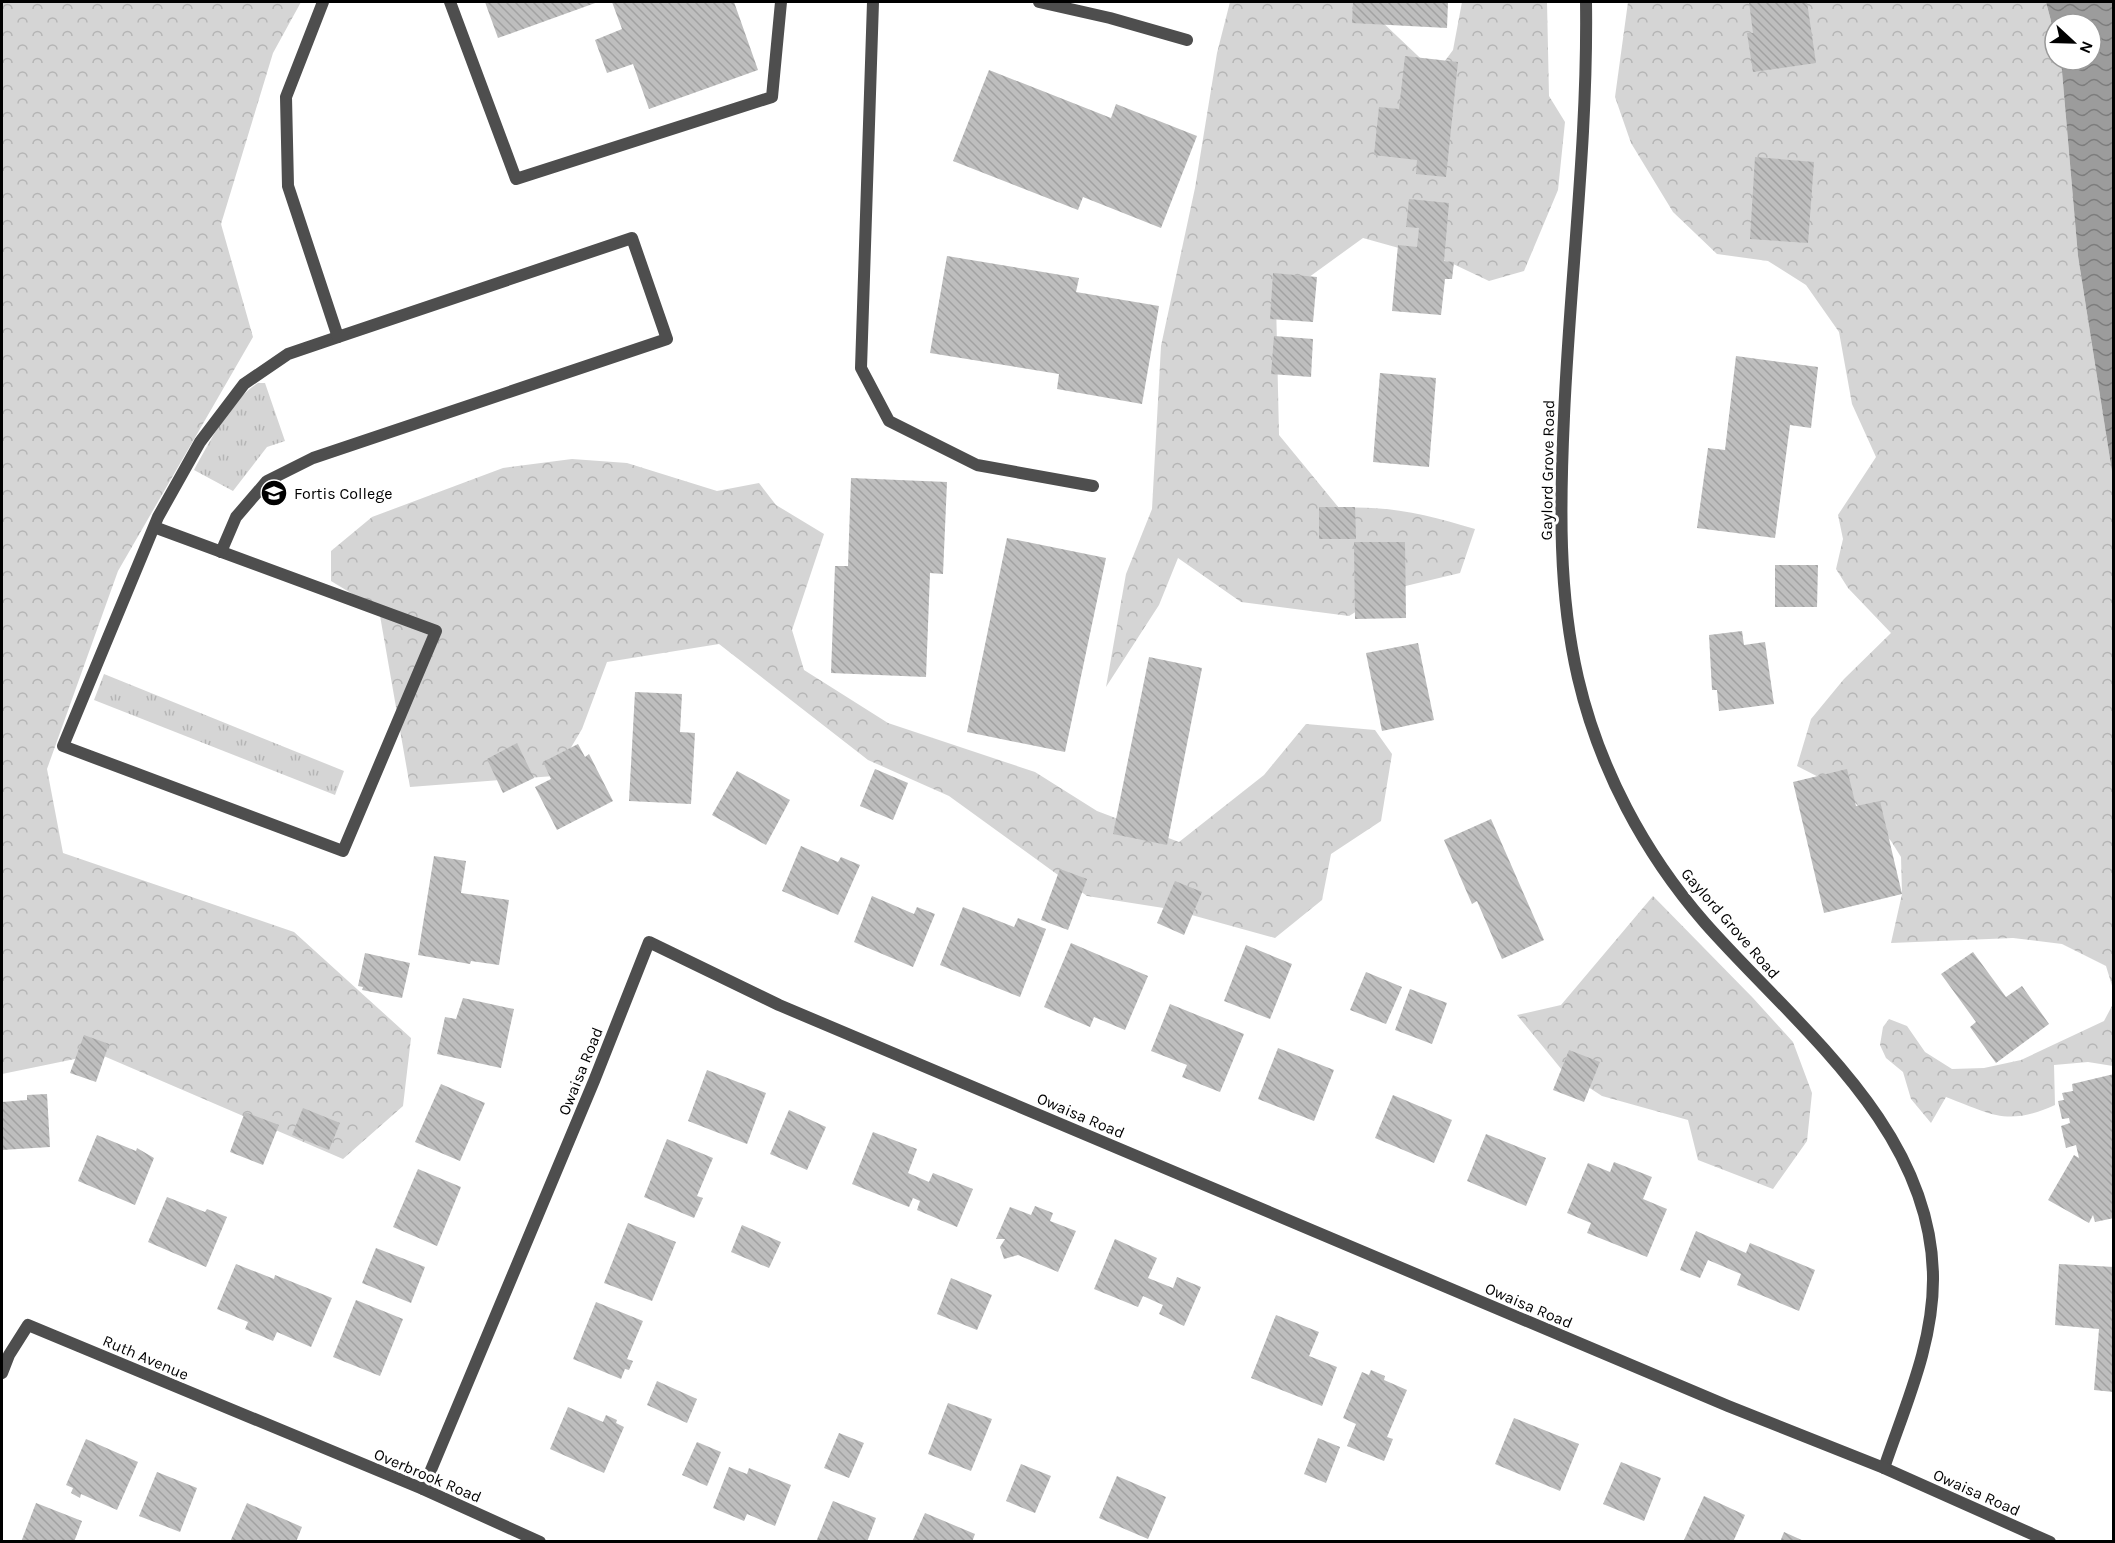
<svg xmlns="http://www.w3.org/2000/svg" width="2115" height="1543" viewBox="0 0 2115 1543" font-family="Karla,sans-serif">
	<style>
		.grass { fill: url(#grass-tufts) }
		.forest { fill: url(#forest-crowns) }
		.water { fill: url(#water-waves) }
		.building { fill: url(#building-back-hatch) }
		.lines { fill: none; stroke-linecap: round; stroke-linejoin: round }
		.lane { stroke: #4e4e4e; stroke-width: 12 }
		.street { stroke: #4e4e4e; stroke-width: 12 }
		.labels { text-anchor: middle; stroke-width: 6; stroke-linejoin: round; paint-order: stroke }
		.street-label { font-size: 16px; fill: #000; stroke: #fff }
		.poi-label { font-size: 16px; fill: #000; stroke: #fff; text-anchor: start }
	</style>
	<defs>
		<pattern id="grass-tufts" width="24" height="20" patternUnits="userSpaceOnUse" patternTransform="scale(1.5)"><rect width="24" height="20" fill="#d5d5d5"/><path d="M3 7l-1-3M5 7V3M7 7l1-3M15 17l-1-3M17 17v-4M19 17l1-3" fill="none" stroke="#b5b5b5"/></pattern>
		<pattern id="forest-crowns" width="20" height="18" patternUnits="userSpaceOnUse" patternTransform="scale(1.5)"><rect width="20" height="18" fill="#d5d5d5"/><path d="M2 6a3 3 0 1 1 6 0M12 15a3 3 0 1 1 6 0" fill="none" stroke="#b5b5b5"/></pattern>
		<pattern id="water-waves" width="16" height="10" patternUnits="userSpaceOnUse" patternTransform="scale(1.5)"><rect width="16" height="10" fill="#9c9c9c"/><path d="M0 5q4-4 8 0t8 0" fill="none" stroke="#7d7d7d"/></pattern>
		<pattern id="building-back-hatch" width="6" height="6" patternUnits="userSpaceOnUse" patternTransform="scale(1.5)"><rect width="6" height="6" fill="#bebebe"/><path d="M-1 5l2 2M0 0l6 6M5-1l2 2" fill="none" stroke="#a2a2a2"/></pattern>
	</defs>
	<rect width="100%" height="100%" fill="#fff"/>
	<g class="grass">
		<path d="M258,383H265L285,441L267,447L233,491L194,470C211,440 229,402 258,383Z"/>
		<path d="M104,674L344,771L335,795L94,700Z"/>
	</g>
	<g class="forest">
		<path d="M2,2H301L273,53L221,224L253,337L118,571L47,769L63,853L294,932L411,1038L403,1106L343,1159L99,1054L2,1074Z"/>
		<path d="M1230,2H1361L1436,73L1453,50L1462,2H1547L1549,96L1565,122L1558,190L1524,271L1489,281L1449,262L1363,238L1276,301L1279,435L1339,508C1389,505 1428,515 1475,529L1460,573L1393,589L1349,616L1241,602L1178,558L1159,605L1106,687L1126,574L1152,509L1161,346L1195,188L1217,53Z"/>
		<path d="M1628,2H2046L2055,36V60H2061L2078,256L2113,478V989L2106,966L2062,944L2013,938L1891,943L1902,894L1901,857L1891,841L1842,789L1797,766L1811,719L1844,679L1891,633L1848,588L1836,569L1843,539L1838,515L1876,457L1852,404L1839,332L1806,285L1768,261L1717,254L1673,212L1631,143L1615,97Z"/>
		<path d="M572,459L627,463L717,491L759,483L776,505L824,534L792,630L804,670L888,723L1035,772L1097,811L1179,842L1264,775L1306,724L1375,730L1392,754L1381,821L1331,854L1322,900L1275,938L1170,909L1087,896L949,796L868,760L719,644L607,662L582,729L554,776L410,787L379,610L331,581V551L372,517L503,468Z"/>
		<path d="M1653,896L1753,998L1793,1042L1812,1093L1807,1141L1773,1189L1698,1160L1688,1120L1602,1096L1562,1070L1517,1015L1561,1005Z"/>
		<path d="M2113,1004V1066L2088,1062L2054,1065L2055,1105C2007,1127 1991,1114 1946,1097L1931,1123L1911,1099L1903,1072L1886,1058L1880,1045L1883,1027L1889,1019L1907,1026L1925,1052L1952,1069L1984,1068L2021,1060L2104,1021Z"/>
	</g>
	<path class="water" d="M2046,2H2113V478L2078,256L2061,60H2091V24H2055V36Z"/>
	<g class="building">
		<path d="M485,2H598L498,38Z"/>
		<path d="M612,2H734L758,70L649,109L633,64L607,73L595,40L622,29Z"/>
		<path d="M1353,2H1448L1447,28L1352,23Z"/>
		<path d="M1749,2H1807L1816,63L1753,72L1747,33H1753Z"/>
		<path d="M1405,56L1458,62L1446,177L1416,174L1417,160L1374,155L1379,107L1399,109Z"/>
		<path d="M989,70L1111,118L1116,104L1197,136L1161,228L1083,197L1078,210L953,161Z"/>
		<path d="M1755,157L1814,162L1808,243L1750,239Z"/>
		<path d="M1409,199L1449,203L1444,261L1454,262L1452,279H1445L1441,315L1392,311L1398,245L1417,247L1419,228L1406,227Z"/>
		<path d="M947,256L1079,278L1076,292L1159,306L1142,404L1057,389L1059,374L930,353Z"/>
		<path d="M1273,273L1317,277L1313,322L1270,319Z"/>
		<path d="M1274,336L1313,339L1311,377L1271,374Z"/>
		<path d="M1736,356L1818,367L1811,428L1790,425L1775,538L1697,528L1708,448L1725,450Z"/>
		<path d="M1380,373L1436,378L1429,467L1373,462Z"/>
		<path d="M851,478L947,482L943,574L930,573L926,677L831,673L835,566H848Z"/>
		<path d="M1319,507H1355L1356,539H1319Z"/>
		<path d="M1007,538L1106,558L1065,752L967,732Z"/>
		<path d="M1354,542H1405L1406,618L1355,619Z"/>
		<path d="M1775,565H1818L1817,607H1775Z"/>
		<path d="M1742,631L1744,645L1765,642L1774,704L1719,711L1717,690H1712L1709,635Z"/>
		<path d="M1418,643L1434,720L1382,731L1366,653Z"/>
		<path d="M1149,657L1202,668L1167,845L1113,834Z"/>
		<path d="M635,692L682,694L680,732L695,733L691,804L629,801Z"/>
		<path d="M517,743L534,778L503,793L487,759Z"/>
		<path d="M578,744L585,757L589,754L613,801L557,830L535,787L551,779L543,762Z"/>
		<path d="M875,769L908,783L893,820L860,806Z"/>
		<path d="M1847,769L1856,806L1880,801L1902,894L1824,913L1793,782Z"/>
		<path d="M737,771L790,800L766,845L712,815Z"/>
		<path d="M1491,819L1544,940L1502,959L1477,901L1472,904L1444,840Z"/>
		<path d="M801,846L838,862L841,857L860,865L838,915L782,891Z"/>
		<path d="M434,856L466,861L461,893L509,900L499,965L471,961L470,964L418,955Z"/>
		<path d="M1060,869L1087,879L1068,930L1041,920Z"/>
		<path d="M1175,881L1202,892L1184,935L1157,923Z"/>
		<path d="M872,896L914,914L917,907L935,914L913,967L854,942Z"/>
		<path d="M963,907L1014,927L1018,918L1046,929L1020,997L940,965Z"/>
		<path d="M1071,943L1148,976L1125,1030L1094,1017L1090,1027L1044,1007Z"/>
		<path d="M1246,945L1292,964L1270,1019L1224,1001Z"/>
		<path d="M1973,952L2006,997L2022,986L2049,1024L1996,1063L1970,1027L1976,1022L1941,974Z"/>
		<path d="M365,953L410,963L402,998L362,990L363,987L358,986Z"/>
		<path d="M1366,972L1402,987L1386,1024L1350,1010Z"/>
		<path d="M1410,989L1447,1003L1432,1044L1395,1030Z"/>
		<path d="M463,998L514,1009L501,1068L437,1054L445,1017L456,1019Z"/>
		<path d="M1170,1004L1244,1034L1220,1092L1182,1077L1187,1065L1151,1051Z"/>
		<path d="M84,1035L109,1044L96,1082L70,1073Z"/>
		<path d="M1278,1048L1334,1070L1314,1121L1258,1099Z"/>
		<path d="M1569,1050L1600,1062L1584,1102L1553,1090Z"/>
		<path d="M707,1070L766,1093L747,1144L688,1121Z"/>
		<path d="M2114,1074V1218L2095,1222L2093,1215L2089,1223L2048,1200L2074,1155L2079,1158L2076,1145L2066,1148L2061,1126L2070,1123L2069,1118L2062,1119L2058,1101L2064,1100L2062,1093L2073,1091L2072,1084Z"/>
		<path d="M441,1084L485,1103L460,1161L415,1142Z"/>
		<path d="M47,1094L50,1147L2,1150V1102L27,1100V1095Z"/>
		<path d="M1393,1095L1452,1120L1434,1163L1375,1138Z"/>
		<path d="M303,1108L340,1123L329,1150L292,1135Z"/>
		<path d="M789,1110L826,1127L807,1170L770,1154Z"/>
		<path d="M245,1112L279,1125L263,1165L230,1152Z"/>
		<path d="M873,1132L917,1149L908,1173L929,1182L933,1173L973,1189L957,1227L917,1210L920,1201L913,1198L909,1207L852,1184Z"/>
		<path d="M1486,1134L1546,1158L1526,1206L1467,1181Z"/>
		<path d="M97,1135L136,1151L137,1148L154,1158L135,1205L78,1181Z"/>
		<path d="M667,1139L713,1158L697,1196L703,1198L694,1218L644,1197Z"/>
		<path d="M1614,1162L1652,1177L1643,1199L1667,1209L1647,1257L1587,1233L1591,1223L1567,1213L1588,1163L1610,1172Z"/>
		<path d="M418,1169L461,1187L437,1246L393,1227Z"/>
		<path d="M167,1197L205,1212L207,1209L227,1217L206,1267L148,1242Z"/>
		<path d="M1035,1206L1053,1213L1050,1221L1076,1231L1058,1272L1018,1255L1004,1259L1000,1247L1005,1239H996L1010,1207L1031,1215Z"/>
		<path d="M628,1223L676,1242L652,1301L604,1283Z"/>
		<path d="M742,1225L781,1242L769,1268L731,1252Z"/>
		<path d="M1696,1231L1746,1253L1750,1243L1815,1270L1799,1311L1737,1285L1741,1274L1708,1260L1700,1278L1680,1270Z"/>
		<path d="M1115,1239L1157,1258L1148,1278L1173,1288L1177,1277L1201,1287L1184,1326L1159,1314L1163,1305L1143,1296L1138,1307L1094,1289Z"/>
		<path d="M376,1248L425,1267L411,1303L362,1283Z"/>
		<path d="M236,1264L274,1279L275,1275L332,1298L311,1347L277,1332L273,1341L245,1329L248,1322L217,1309Z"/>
		<path d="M2059,1264L2114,1267V1392L2094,1390L2099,1329L2055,1325Z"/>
		<path d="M951,1278L992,1295L977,1330L937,1314Z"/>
		<path d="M356,1300L403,1319L380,1376L333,1357Z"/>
		<path d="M596,1302L643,1321L627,1359L633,1361L629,1370L625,1369L621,1379L573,1359Z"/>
		<path d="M1276,1315L1319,1332L1309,1356L1337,1367L1322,1406L1251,1378Z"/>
		<path d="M1371,1370L1385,1376L1384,1380L1407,1390L1387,1437L1393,1439L1384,1461L1347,1446L1356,1424L1343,1418L1362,1372L1369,1375Z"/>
		<path d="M657,1381L697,1399L687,1423L647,1405Z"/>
		<path d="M948,1403L992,1419L971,1471L928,1454Z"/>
		<path d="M568,1407L603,1422L606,1415L617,1420L616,1423L624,1427L604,1473L550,1449Z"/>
		<path d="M1514,1418L1579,1444L1560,1491L1495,1464Z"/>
		<path d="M839,1433L864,1443L849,1478L824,1468Z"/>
		<path d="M1318,1438L1340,1447L1326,1483L1304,1474Z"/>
		<path d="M86,1439L138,1462L117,1510L81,1494L80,1498L71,1493L73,1488L66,1485Z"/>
		<path d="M697,1442L721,1452L707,1486L682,1475Z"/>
		<path d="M1621,1462L1661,1478L1644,1521L1603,1504Z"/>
		<path d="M1021,1464L1051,1476L1035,1513L1006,1501Z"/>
		<path d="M729,1467L747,1474L749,1468L791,1485L775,1526L747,1514L744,1521L713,1508Z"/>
		<path d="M157,1472L197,1488L180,1532L139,1516Z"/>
		<path d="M1117,1476L1166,1497L1148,1539L1099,1518Z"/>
		<path d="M1704,1496L1745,1515L1733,1542L1684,1540Z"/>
		<path d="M833,1501L876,1518L867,1542H816Z"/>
		<path d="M36,1503L82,1521L74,1542H21Z"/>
		<path d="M247,1503L302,1527L296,1542H230Z"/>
		<path d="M925,1513L975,1534L972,1542H912Z"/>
		<path d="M1784,1532L1806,1542H1780Z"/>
	</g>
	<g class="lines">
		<g class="lane">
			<path d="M450,2L516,179L772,97L781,2"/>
			<path d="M873,2L861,368L889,421L977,465L1093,486"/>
			<path d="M1039,2L1110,18L1187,40"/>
			<path d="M154,527L436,631L343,851L63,746L158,517L200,442L244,384L288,354L338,337"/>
			<path d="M221,552L236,517L267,481L313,458L667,339L632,238L338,337L288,186L286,97L323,2"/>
		</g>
		<g class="street">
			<path d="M1586,2C1588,140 1570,278 1564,416C1560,503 1558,592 1578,678C1599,768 1644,853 1705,923C1795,1025 1931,1127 1933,1276C1934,1343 1905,1406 1884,1468"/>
			<path d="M2,1373L9,1355L28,1325L423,1489L540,1542"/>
			<path d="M423,1489L594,1081L649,942L779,1005L1728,1406L1884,1468L2050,1542"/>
		</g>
	</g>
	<defs>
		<symbol id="university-disc" viewBox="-11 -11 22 22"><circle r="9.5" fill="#000" stroke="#fff"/><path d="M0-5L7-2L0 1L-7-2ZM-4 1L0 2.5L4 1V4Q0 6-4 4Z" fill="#fff"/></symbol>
	</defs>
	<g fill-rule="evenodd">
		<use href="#university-disc" x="259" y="478" width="30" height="30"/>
	</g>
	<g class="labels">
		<g class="street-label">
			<text transform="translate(1547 470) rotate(-89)" y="6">Gaylord Grove Road</text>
			<text transform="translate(1731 923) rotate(49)" y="6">Gaylord Grove Road</text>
			<text transform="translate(580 1071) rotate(-68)" y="6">Owaisa Road</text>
			<text transform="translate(1081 1115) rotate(23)" y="6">Owaisa Road</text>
			<text transform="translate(1529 1305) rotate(23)" y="6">Owaisa Road</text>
			<text transform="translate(146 1357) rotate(23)" y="6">Ruth Avenue</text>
			<text transform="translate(428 1475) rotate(23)" y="6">Overbrook Road</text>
			<text transform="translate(1977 1492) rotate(24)" y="6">Owaisa Road</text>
		</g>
		<g class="poi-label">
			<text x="294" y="499">Fortis College</text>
		</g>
	</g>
	<rect width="2115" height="1543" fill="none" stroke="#000000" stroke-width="6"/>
	<g transform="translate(2073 42) rotate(112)"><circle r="28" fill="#ffffff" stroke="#999999" stroke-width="1.5"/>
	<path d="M0-4.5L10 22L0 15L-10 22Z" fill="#000000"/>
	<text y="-9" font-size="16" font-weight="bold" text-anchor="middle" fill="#000000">N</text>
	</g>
</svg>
